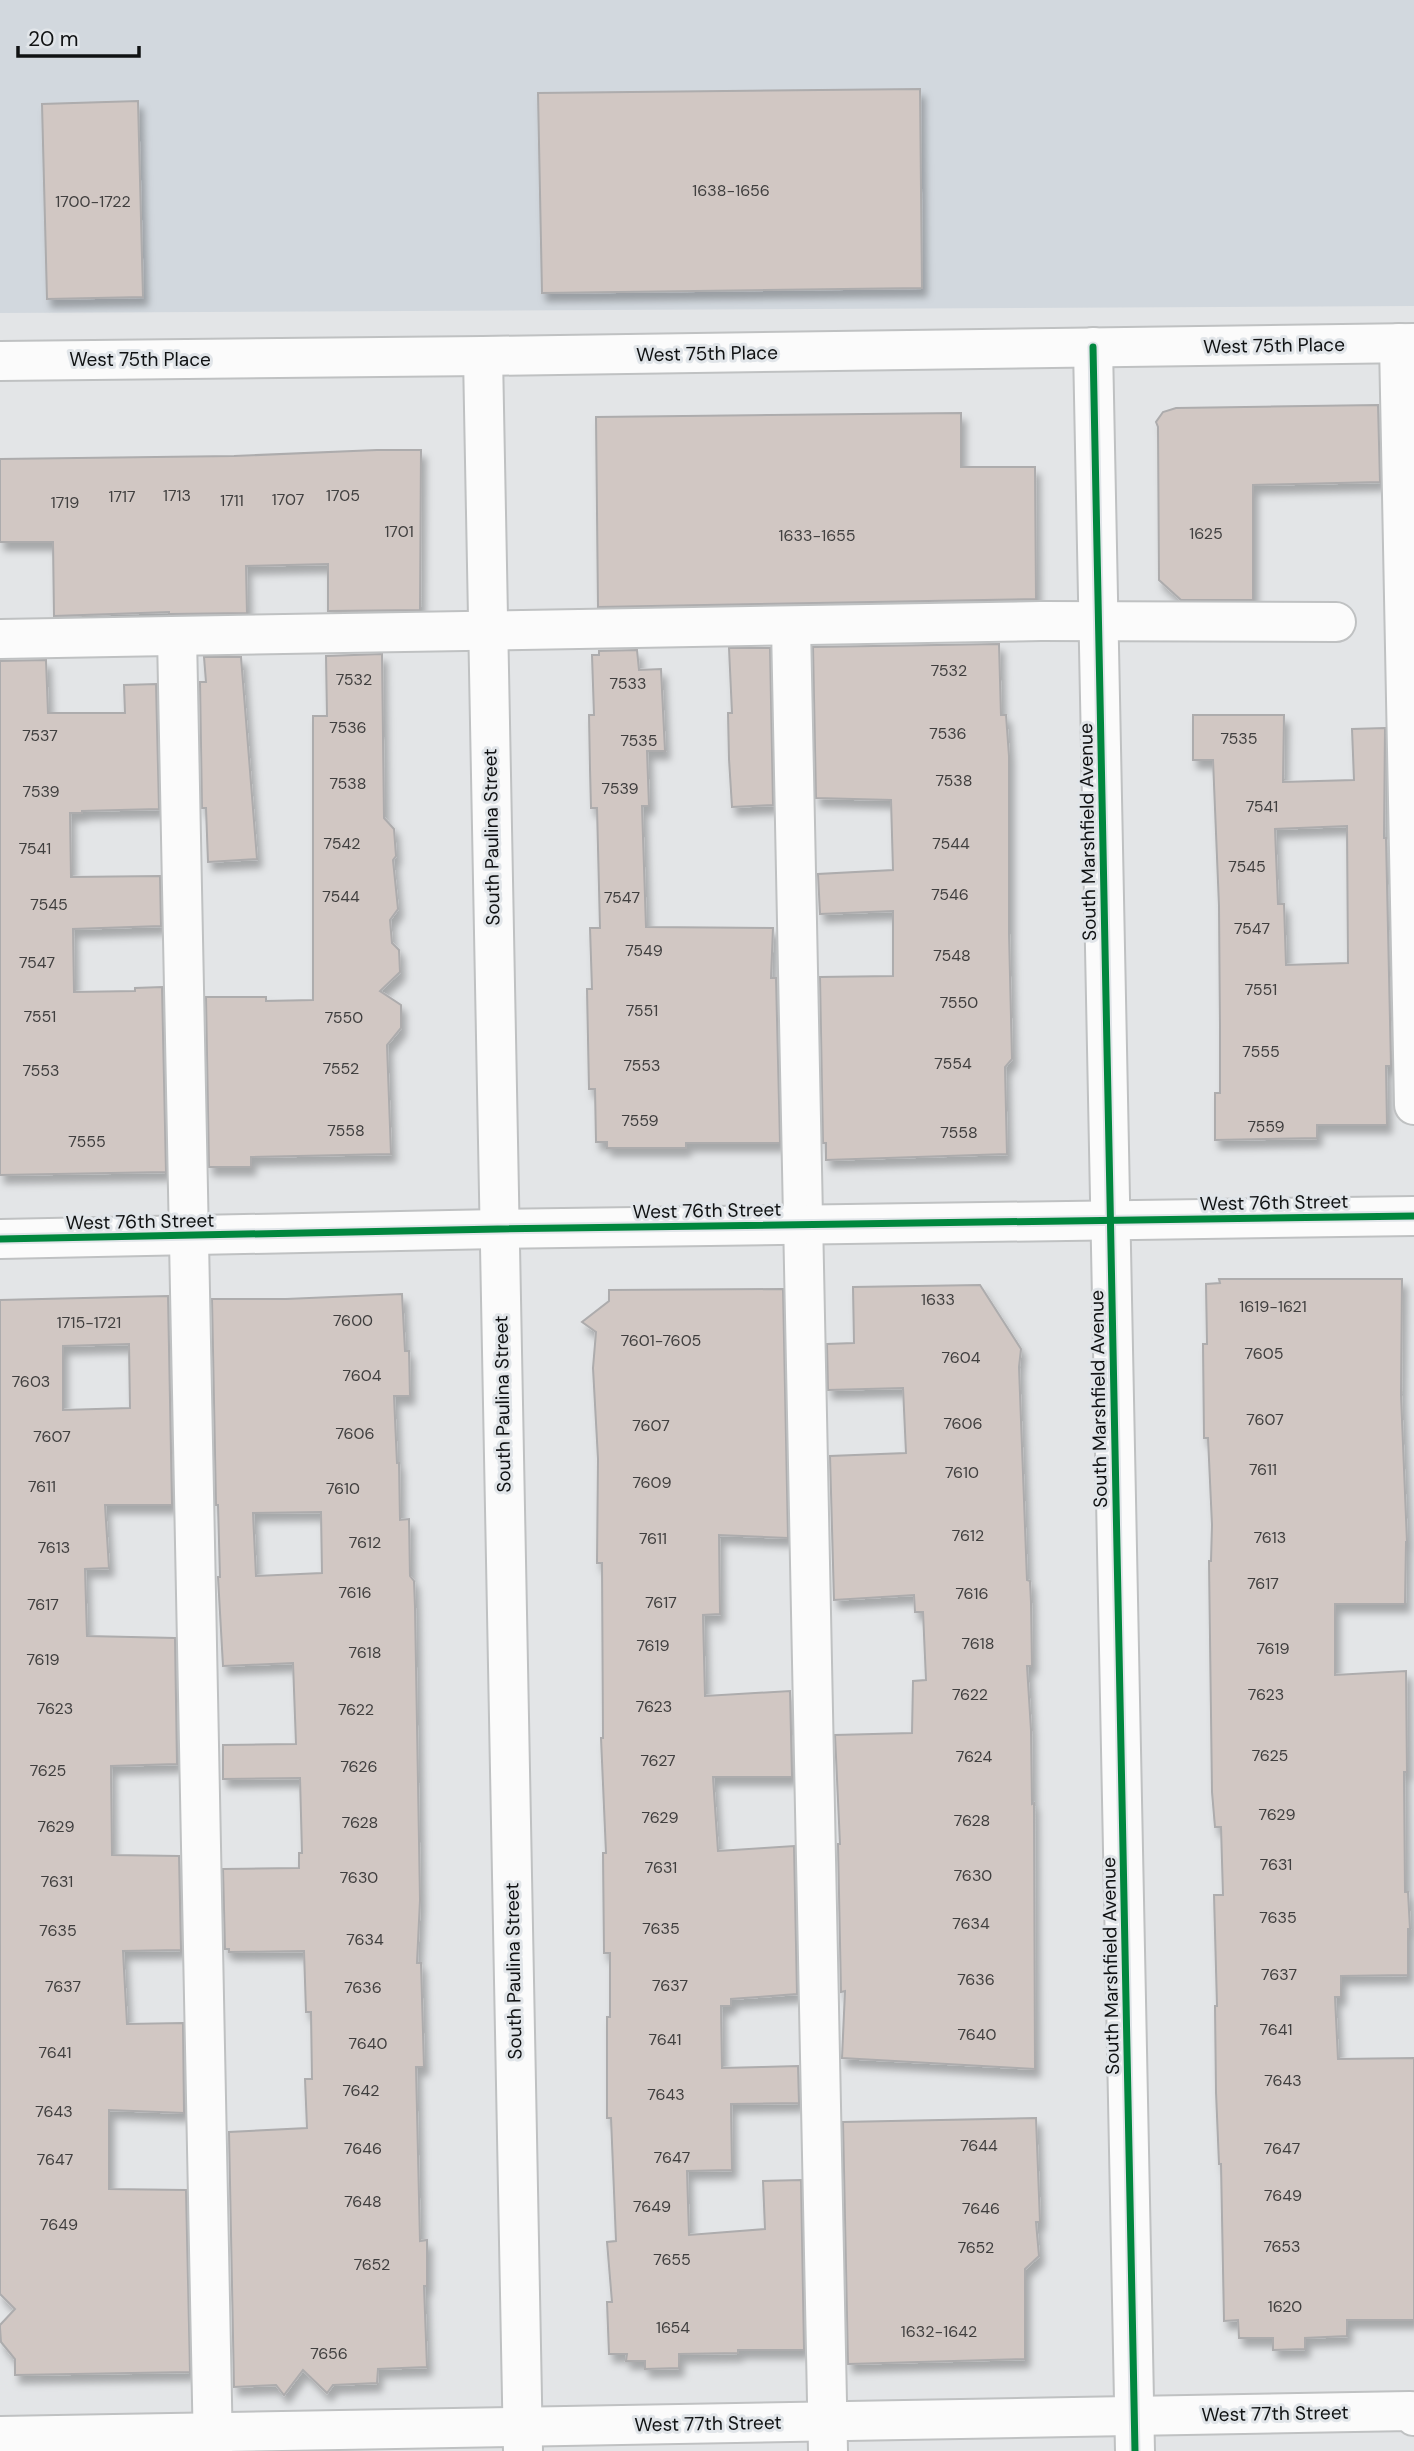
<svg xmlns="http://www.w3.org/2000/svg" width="1414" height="2451" viewBox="0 0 1414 2451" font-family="'DM Sans',sans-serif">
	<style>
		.built { fill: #d2d8de }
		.building { fill: #d1c7c3; stroke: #adacad; stroke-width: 2; fill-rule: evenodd; filter: url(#shadow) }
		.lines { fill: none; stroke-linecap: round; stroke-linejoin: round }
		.minor-casing { stroke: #bfc1c2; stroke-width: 42 }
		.minor { stroke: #fbfbfb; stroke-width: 38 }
		.cycleway-casing { stroke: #e1e5e9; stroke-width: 11 }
		.cycleway { stroke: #00873e; stroke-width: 7 }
		.labels { text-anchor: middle; stroke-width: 6; stroke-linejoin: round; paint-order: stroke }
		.number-label { font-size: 16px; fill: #403f3f }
		.street-label { font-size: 19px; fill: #101213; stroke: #e1e5e9 }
	</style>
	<defs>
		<filter id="shadow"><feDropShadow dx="4.5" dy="8" stdDeviation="3.5" flood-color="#0004"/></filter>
	</defs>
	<rect width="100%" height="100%" fill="#e3e5e7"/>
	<path class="built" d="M0,0H1414V306L0,313Z"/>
	<g class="building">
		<path d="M920,89L922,288L542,293L538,93Z"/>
		<path d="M138,101L143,297L47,299L42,104Z"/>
		<path d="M1378,405L1380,482L1253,485V600H1181L1159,580L1158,427L1156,422L1163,412L1176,408Z"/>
		<path d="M961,413V467H1035L1036,599L598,607L596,417Z"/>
		<path d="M377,450H421L420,610L328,611V564L246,566L247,613L169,614V612L54,616L53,542H0V459L234,456Z"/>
		<path d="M999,644L1001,715H1006L1009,756V933L1012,1059L1005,1067L1007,1154L826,1160V1143H823L820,977L893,976V911L820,914L818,874L893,870L891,800L816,798L813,647Z"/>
		<path d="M729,648H770L773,805L732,807L729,759L728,713H732Z"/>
		<path d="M637,650L639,670L661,669L665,751H647L649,806H642L646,927L773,928L771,978H776L780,1143H686V1148H607V1142H596L595,1089H589L587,989H592L590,928H600L597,808H591L590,769L589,715H594L592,655H599V651Z"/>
		<path d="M382,654L384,818L394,829L396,856L393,860L398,909L390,920L392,943L399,950L400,972L380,991L401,1005V1028L387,1045L391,1154L251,1157V1167H209L206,997H266V1001L313,1000V716H327L326,656Z"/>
		<path d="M204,657H241L257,859L208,862L206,808H202L200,682H206Z"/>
		<path d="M46,660L48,713H125L124,685L156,684L159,809L82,811V813H70L71,877L160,876L161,926L73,929L74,992L135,991V988L162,987L166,1172L0,1175V661Z"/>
		<path d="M1193,715H1284L1283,782L1354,780L1352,729L1385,728L1384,838H1386L1391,1066H1386L1387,1125H1317V1138L1215,1140V1093H1220V1028L1219,906L1213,760H1193ZM1347,826L1348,963L1286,965L1284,904H1278L1275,829Z"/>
		<path d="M1219,1279H1402L1401,1395L1407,1542H1406L1405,1604H1335V1675L1406,1671L1407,1772H1404L1405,1892H1408L1410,1929H1408V1975L1341,1976V1997H1335L1338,2059L1414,2058V2320H1347V2336L1305,2338V2349L1273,2350V2338H1239L1238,2320L1224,2321L1221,2164H1219L1216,2092L1215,2006H1217L1214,1895H1223L1221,1827H1215L1212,1792L1209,1561H1211L1212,1525L1208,1438H1204L1203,1344H1207L1206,1284L1220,1283Z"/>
		<path d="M980,1285L1021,1349L1019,1367L1027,1580L1030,1581L1031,1602L1032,1666H1027L1031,1730L1032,1804L1034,1803L1035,2069L842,2058L845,1991L841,1992L838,1844H840L835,1735L912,1733L913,1681L926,1680L923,1612H915L914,1595L834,1600L830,1456L906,1453L903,1388L828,1390L827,1344L854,1343L853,1287Z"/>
		<path d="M783,1289L788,1538L719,1535L720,1614L703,1615L705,1696L790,1691L792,1777H713L718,1851L794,1846L797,1994L731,1999V2006H721L722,2068L798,2066L799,2103L731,2104L732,2170L687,2171L689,2235L765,2229L763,2181L801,2180L804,2350H738V2353L679,2354V2368L645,2369V2361H626L627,2354H609L607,2302H612L607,2242L616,2241L611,2118H607V2017H610V1953H604L603,1853H606L601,1738H603L602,1563H597L598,1459L593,1368L596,1332L582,1322L609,1301V1290Z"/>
		<path d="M402,1294L405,1351H409L410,1396H394L397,1463H399L400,1520L409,1519L410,1576L414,1581L415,1607L420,1900L417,1963H421L424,2067H416L420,2241L427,2240V2286H424L427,2367L378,2369L377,2383L333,2385L327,2393L303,2370L284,2395L276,2385L234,2387L229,2132L307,2128L305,2079H312L311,2012H306L304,1951L229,1952V1949H225L223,1869L299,1868V1853H302L300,1778L223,1779V1745L296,1744L293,1663L223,1666L218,1577H220L218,1505H216L212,1299H286ZM321,1512L322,1573L256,1576L253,1513Z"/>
		<path d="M168,1296L172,1505H105L109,1568L85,1569L87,1636L175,1638L177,1764L111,1766L112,1855L179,1856L181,1950L123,1951L127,2024L183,2023L184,2113L109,2110V2189L186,2190L190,2372L15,2375V2359L1,2342L0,2328V2325L15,2309L0,2294V1300ZM129,1344L130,1408L63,1410V1346Z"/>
		<path d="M1036,2118L1040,2222H1036L1039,2256L1025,2269V2359L848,2364L843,2122Z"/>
	</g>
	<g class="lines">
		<defs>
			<g id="minor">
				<path d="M1399,343L1414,1105"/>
				<path d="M1093,347L1135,2451"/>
				<path d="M483,356L523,2451"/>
				<path d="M0,361L483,356L1414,343"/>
				<path d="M791,626L828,2451"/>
				<path d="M177,636L213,2451"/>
				<path d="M0,639L1041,621L1336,622"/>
				<path d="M0,1239L498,1229L1414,1216"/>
				<path d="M0,2436L1410,2411L1414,2416"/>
			</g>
		</defs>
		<use href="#minor" class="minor-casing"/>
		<use href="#minor" class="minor"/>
		<defs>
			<g id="cycleway">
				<path d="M1093,347L1135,2451"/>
				<path d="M0,1239L498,1229L1414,1216"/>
			</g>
		</defs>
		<use href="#cycleway" class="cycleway-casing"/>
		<use href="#cycleway" class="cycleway"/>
	</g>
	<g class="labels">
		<g class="number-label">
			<text x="731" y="196">1638-1656</text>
			<text x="93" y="207">1700-1722</text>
			<text x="177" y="501">1713</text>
			<text x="343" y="501">1705</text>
			<text x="122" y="502">1717</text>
			<text x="288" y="505">1707</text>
			<text x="232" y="506">1711</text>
			<text x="65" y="508">1719</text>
			<text x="399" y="537">1701</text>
			<text x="1206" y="539">1625</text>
			<text x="817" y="541">1633-1655</text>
			<text x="949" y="676">7532</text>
			<text x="354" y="685">7532</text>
			<text x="628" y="689">7533</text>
			<text x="348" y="733">7536</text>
			<text x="948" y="739">7536</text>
			<text x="40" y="741">7537</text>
			<text x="1239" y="744">7535</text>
			<text x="639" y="746">7535</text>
			<text x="954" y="786">7538</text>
			<text x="348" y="789">7538</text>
			<text x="620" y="794">7539</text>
			<text x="41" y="797">7539</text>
			<text x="1262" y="812">7541</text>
			<text x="342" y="849">7542</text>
			<text x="951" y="849">7544</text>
			<text x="35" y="854">7541</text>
			<text x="1247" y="872">7545</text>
			<text x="950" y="900">7546</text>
			<text x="341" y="902">7544</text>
			<text x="622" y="903">7547</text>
			<text x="49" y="910">7545</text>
			<text x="1252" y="934">7547</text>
			<text x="644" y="956">7549</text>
			<text x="952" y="961">7548</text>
			<text x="37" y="968">7547</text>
			<text x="1261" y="995">7551</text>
			<text x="959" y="1008">7550</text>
			<text x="642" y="1016">7551</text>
			<text x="40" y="1022">7551</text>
			<text x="344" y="1023">7550</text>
			<text x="1261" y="1057">7555</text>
			<text x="953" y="1069">7554</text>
			<text x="642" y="1071">7553</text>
			<text x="341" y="1074">7552</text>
			<text x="41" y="1076">7553</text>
			<text x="640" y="1126">7559</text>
			<text x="1266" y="1132">7559</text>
			<text x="346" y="1136">7558</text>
			<text x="959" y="1138">7558</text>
			<text x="87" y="1147">7555</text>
			<text x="938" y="1305">1633</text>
			<text x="1273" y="1312">1619-1621</text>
			<text x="353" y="1326">7600</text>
			<text x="89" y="1328">1715-1721</text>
			<text x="661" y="1346">7601-7605</text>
			<text x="1264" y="1359">7605</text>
			<text x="961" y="1363">7604</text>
			<text x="362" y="1381">7604</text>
			<text x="31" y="1387">7603</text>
			<text x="1265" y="1425">7607</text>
			<text x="963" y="1429">7606</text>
			<text x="651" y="1431">7607</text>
			<text x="355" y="1439">7606</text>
			<text x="52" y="1442">7607</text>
			<text x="1263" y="1475">7611</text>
			<text x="962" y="1478">7610</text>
			<text x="652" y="1488">7609</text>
			<text x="42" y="1492">7611</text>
			<text x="343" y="1494">7610</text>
			<text x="968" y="1541">7612</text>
			<text x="1270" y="1543">7613</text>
			<text x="653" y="1544">7611</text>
			<text x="365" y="1548">7612</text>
			<text x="54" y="1553">7613</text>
			<text x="1263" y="1589">7617</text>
			<text x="355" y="1598">7616</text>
			<text x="972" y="1599">7616</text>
			<text x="661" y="1608">7617</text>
			<text x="43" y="1610">7617</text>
			<text x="978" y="1649">7618</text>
			<text x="653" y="1651">7619</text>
			<text x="1273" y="1654">7619</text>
			<text x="365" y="1658">7618</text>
			<text x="43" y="1665">7619</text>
			<text x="970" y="1700">7622</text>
			<text x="1266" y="1700">7623</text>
			<text x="654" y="1712">7623</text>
			<text x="55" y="1714">7623</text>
			<text x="356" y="1715">7622</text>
			<text x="1270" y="1761">7625</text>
			<text x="974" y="1762">7624</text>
			<text x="658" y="1766">7627</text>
			<text x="359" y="1772">7626</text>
			<text x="48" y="1776">7625</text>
			<text x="1277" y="1820">7629</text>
			<text x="660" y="1823">7629</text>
			<text x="972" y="1826">7628</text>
			<text x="360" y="1828">7628</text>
			<text x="56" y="1832">7629</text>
			<text x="1276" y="1870">7631</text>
			<text x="661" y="1873">7631</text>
			<text x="973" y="1881">7630</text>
			<text x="359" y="1883">7630</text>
			<text x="57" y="1887">7631</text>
			<text x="1278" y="1923">7635</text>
			<text x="971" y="1929">7634</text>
			<text x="661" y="1934">7635</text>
			<text x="58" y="1936">7635</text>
			<text x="365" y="1945">7634</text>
			<text x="1279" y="1980">7637</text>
			<text x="976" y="1985">7636</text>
			<text x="670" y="1991">7637</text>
			<text x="63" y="1992">7637</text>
			<text x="363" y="1993">7636</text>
			<text x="1276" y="2035">7641</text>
			<text x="977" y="2040">7640</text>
			<text x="665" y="2045">7641</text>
			<text x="368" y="2049">7640</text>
			<text x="55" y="2058">7641</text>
			<text x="1283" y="2086">7643</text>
			<text x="361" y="2096">7642</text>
			<text x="666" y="2100">7643</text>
			<text x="54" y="2117">7643</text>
			<text x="979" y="2151">7644</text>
			<text x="363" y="2154">7646</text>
			<text x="1282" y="2154">7647</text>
			<text x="672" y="2163">7647</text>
			<text x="55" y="2165">7647</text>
			<text x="1283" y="2201">7649</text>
			<text x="363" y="2207">7648</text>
			<text x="652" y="2212">7649</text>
			<text x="981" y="2214">7646</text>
			<text x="59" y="2230">7649</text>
			<text x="1282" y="2252">7653</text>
			<text x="976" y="2253">7652</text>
			<text x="672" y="2265">7655</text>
			<text x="372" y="2270">7652</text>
			<text x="1285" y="2312">1620</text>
			<text x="673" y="2333">1654</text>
			<text x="939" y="2337">1632-1642</text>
			<text x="329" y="2359">7656</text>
		</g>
		<g class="street-label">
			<text transform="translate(1274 345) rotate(-1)" y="7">West 75th Place</text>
			<text transform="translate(707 353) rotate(-1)" y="7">West 75th Place</text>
			<text x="140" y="366">West 75th Place</text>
			<text transform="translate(1087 832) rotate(-91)" y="7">South Marshfield Avenue</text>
			<text transform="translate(491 837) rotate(-91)" y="7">South Paulina Street</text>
			<text transform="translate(1274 1202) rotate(-1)" y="7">West 76th Street</text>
			<text transform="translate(707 1210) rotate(-1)" y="7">West 76th Street</text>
			<text transform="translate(140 1221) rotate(-1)" y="7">West 76th Street</text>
			<text transform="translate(1098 1399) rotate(-91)" y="7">South Marshfield Avenue</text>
			<text transform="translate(502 1404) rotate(-91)" y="7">South Paulina Street</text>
			<text transform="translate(1110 1966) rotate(-91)" y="7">South Marshfield Avenue</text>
			<text transform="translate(513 1971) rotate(-91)" y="7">South Paulina Street</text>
			<text transform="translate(1275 2413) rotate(-1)" y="7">West 77th Street</text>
			<text transform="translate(708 2423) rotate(-1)" y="7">West 77th Street</text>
		</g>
	</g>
	<path d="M18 46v10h121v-10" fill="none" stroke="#101213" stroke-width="3.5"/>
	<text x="28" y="46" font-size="21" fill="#101213" stroke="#e1e5e9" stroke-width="5" paint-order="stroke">20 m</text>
</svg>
